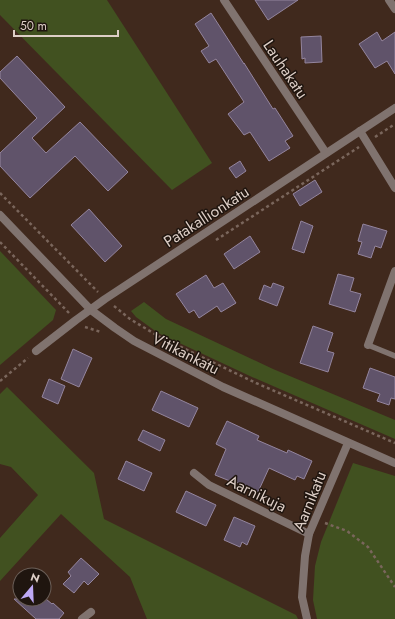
<svg xmlns="http://www.w3.org/2000/svg" width="395" height="619" viewBox="0 0 395 619" font-family="Jost,sans-serif">
	<style>
		.green { fill: #415120 }
		.building { fill: #60536a; stroke: #94859e }
		.lines { fill: none; stroke-linecap: round; stroke-linejoin: round }
		.path { stroke: #7a665c; stroke-width: 2.5; stroke-dasharray: 3 3; stroke-linecap: butt }
		.lane { stroke: #80736f; stroke-width: 5.5 }
		.street { stroke: #80736f; stroke-width: 8 }
		.labels { text-anchor: middle; stroke-width: 3; stroke-linejoin: round; paint-order: stroke }
		.street-label { font-size: 16px; fill: #ddcec6; stroke: #1f150f }
	</style>
	<rect width="100%" height="100%" fill="#40291d"/>
	<g class="green">
		<path d="M0,0H107L212,163L172,190L0,15Z"/>
		<path d="M0,251L56,310L53,320L0,365Z"/>
		<path d="M144,302L166,319L273,369L395,420V439L252,377L158,333L136,317L131,311Z"/>
		<path d="M7,387L94,473L104,519L296,615L298,619H147L130,577L61,514L0,581V538L38,495L11,467L0,464V394Z"/>
		<path d="M353,463L395,476V619H317L313,600L315,566L321,542Z"/>
	</g>
	<g class="building">
		<path d="M255,0H298L268,20Z"/>
		<path d="M211,13L244,64V63L273,109L275,108L293,136L285,141L290,148L269,161L250,132L244,135L228,114L244,102L216,59L209,63L201,51L209,46L195,24Z"/>
		<path d="M377,32L382,41L395,32V74L387,61L375,68L359,44Z"/>
		<path d="M321,36L322,62L305,63V58L302,59L301,37Z"/>
		<path d="M17,56L65,107L32,138L46,153L80,122L128,172L108,191L75,156L30,198L0,166V153L37,118L0,78V72Z"/>
		<path d="M240,161L246,171L236,178L229,168Z"/>
		<path d="M315,180L322,192L300,206L293,194Z"/>
		<path d="M89,209L122,246L105,262L71,225Z"/>
		<path d="M301,221L313,226L304,253L292,249Z"/>
		<path d="M363,224L387,231L381,248L375,246L371,258L358,254L362,242L358,241Z"/>
		<path d="M250,236L260,252L234,269L224,254Z"/>
		<path d="M338,274L354,278L350,291L361,294L355,312L329,304Z"/>
		<path d="M206,275L214,288L223,283L236,303L221,312L217,306L199,318L194,310L189,313L176,294Z"/>
		<path d="M273,283L284,287L277,306L259,299L264,285L271,288Z"/>
		<path d="M313,326L333,333L327,351L334,353L328,372L300,363Z"/>
		<path d="M73,349L92,358L79,387L61,379Z"/>
		<path d="M370,368L395,377V399L391,398L389,405L377,401L380,394L363,388Z"/>
		<path d="M49,379L65,386L58,404L42,397Z"/>
		<path d="M161,391L198,408L189,427L152,410Z"/>
		<path d="M227,421L259,436L257,440L287,453L288,450L312,461L304,479L297,476L295,480L269,468L258,492L236,482L235,483L215,475L226,449L216,444Z"/>
		<path d="M143,430L165,440L160,451L138,440Z"/>
		<path d="M126,461L152,473L144,491L118,479Z"/>
		<path d="M186,491L216,505L206,526L176,512Z"/>
		<path d="M234,517L255,526L247,545L242,542L240,547L224,540Z"/>
		<path d="M81,558L99,574L88,585L84,581L74,593L63,584L71,576L68,572Z"/>
		<path d="M14,599H46L52,604L53,603L64,613L59,619H36Z"/>
	</g>
	<g class="lines">
		<g class="path">
			<path d="M375,137L395,124"/>
			<path d="M0,193L98,292"/>
			<path d="M216,240L359,147"/>
			<path d="M0,242L69,313"/>
			<path d="M114,306L130,319L158,336L256,383L395,443"/>
			<path d="M85,327L101,332"/>
			<path d="M0,381L28,358"/>
			<path d="M325,523L347,531L368,547L395,587"/>
		</g>
		<path class="lane" d="M368,345L395,356"/>
		<g class="street">
			<path d="M224,0L326,153"/>
			<path d="M389,0L395,9"/>
			<path d="M360,131L395,188"/>
			<path d="M0,215L91,310L115,328L134,341L223,387L395,463"/>
			<path d="M368,345L395,271"/>
			<path d="M36,351L76,320L105,299L395,108"/>
			<path d="M194,473L209,485L309,534"/>
			<path d="M82,619L91,612"/>
			<path d="M307,619L302,597L305,556L309,534L348,443"/>
		</g>
	</g>
	<g class="labels">
		<g class="street-label">
			<text transform="translate(286 69) rotate(56)" y="6">Lauhakatu</text>
			<text transform="translate(206 216) rotate(-33)" y="6">Patakallionkatu</text>
			<text transform="translate(186 353) rotate(27)" y="6">Vitikankatu</text>
			<text transform="translate(257 493) rotate(26)" y="6">Aarnikuja</text>
			<text transform="translate(309 501) rotate(-68)" y="6">Aarnikatu</text>
		</g>
	</g>
	<g transform="translate(32 587) rotate(19)"><circle r="19" fill="#1f150f" stroke="#6b5f58"/>
	<path d="M0-3L7 15L0 10L-7 15Z" fill="#bea9f5"/>
	<text y="-6" font-size="11" font-weight="bold" text-anchor="middle" fill="#ddcec6">N</text>
	</g>
	<path d="M14 30v6h104v-6" fill="none" stroke="#ddcec6" stroke-width="2"/>
	<text x="20" y="30" font-size="12" fill="#ddcec6" stroke="#1f150f" stroke-width="3" paint-order="stroke">50 m</text>
</svg>
